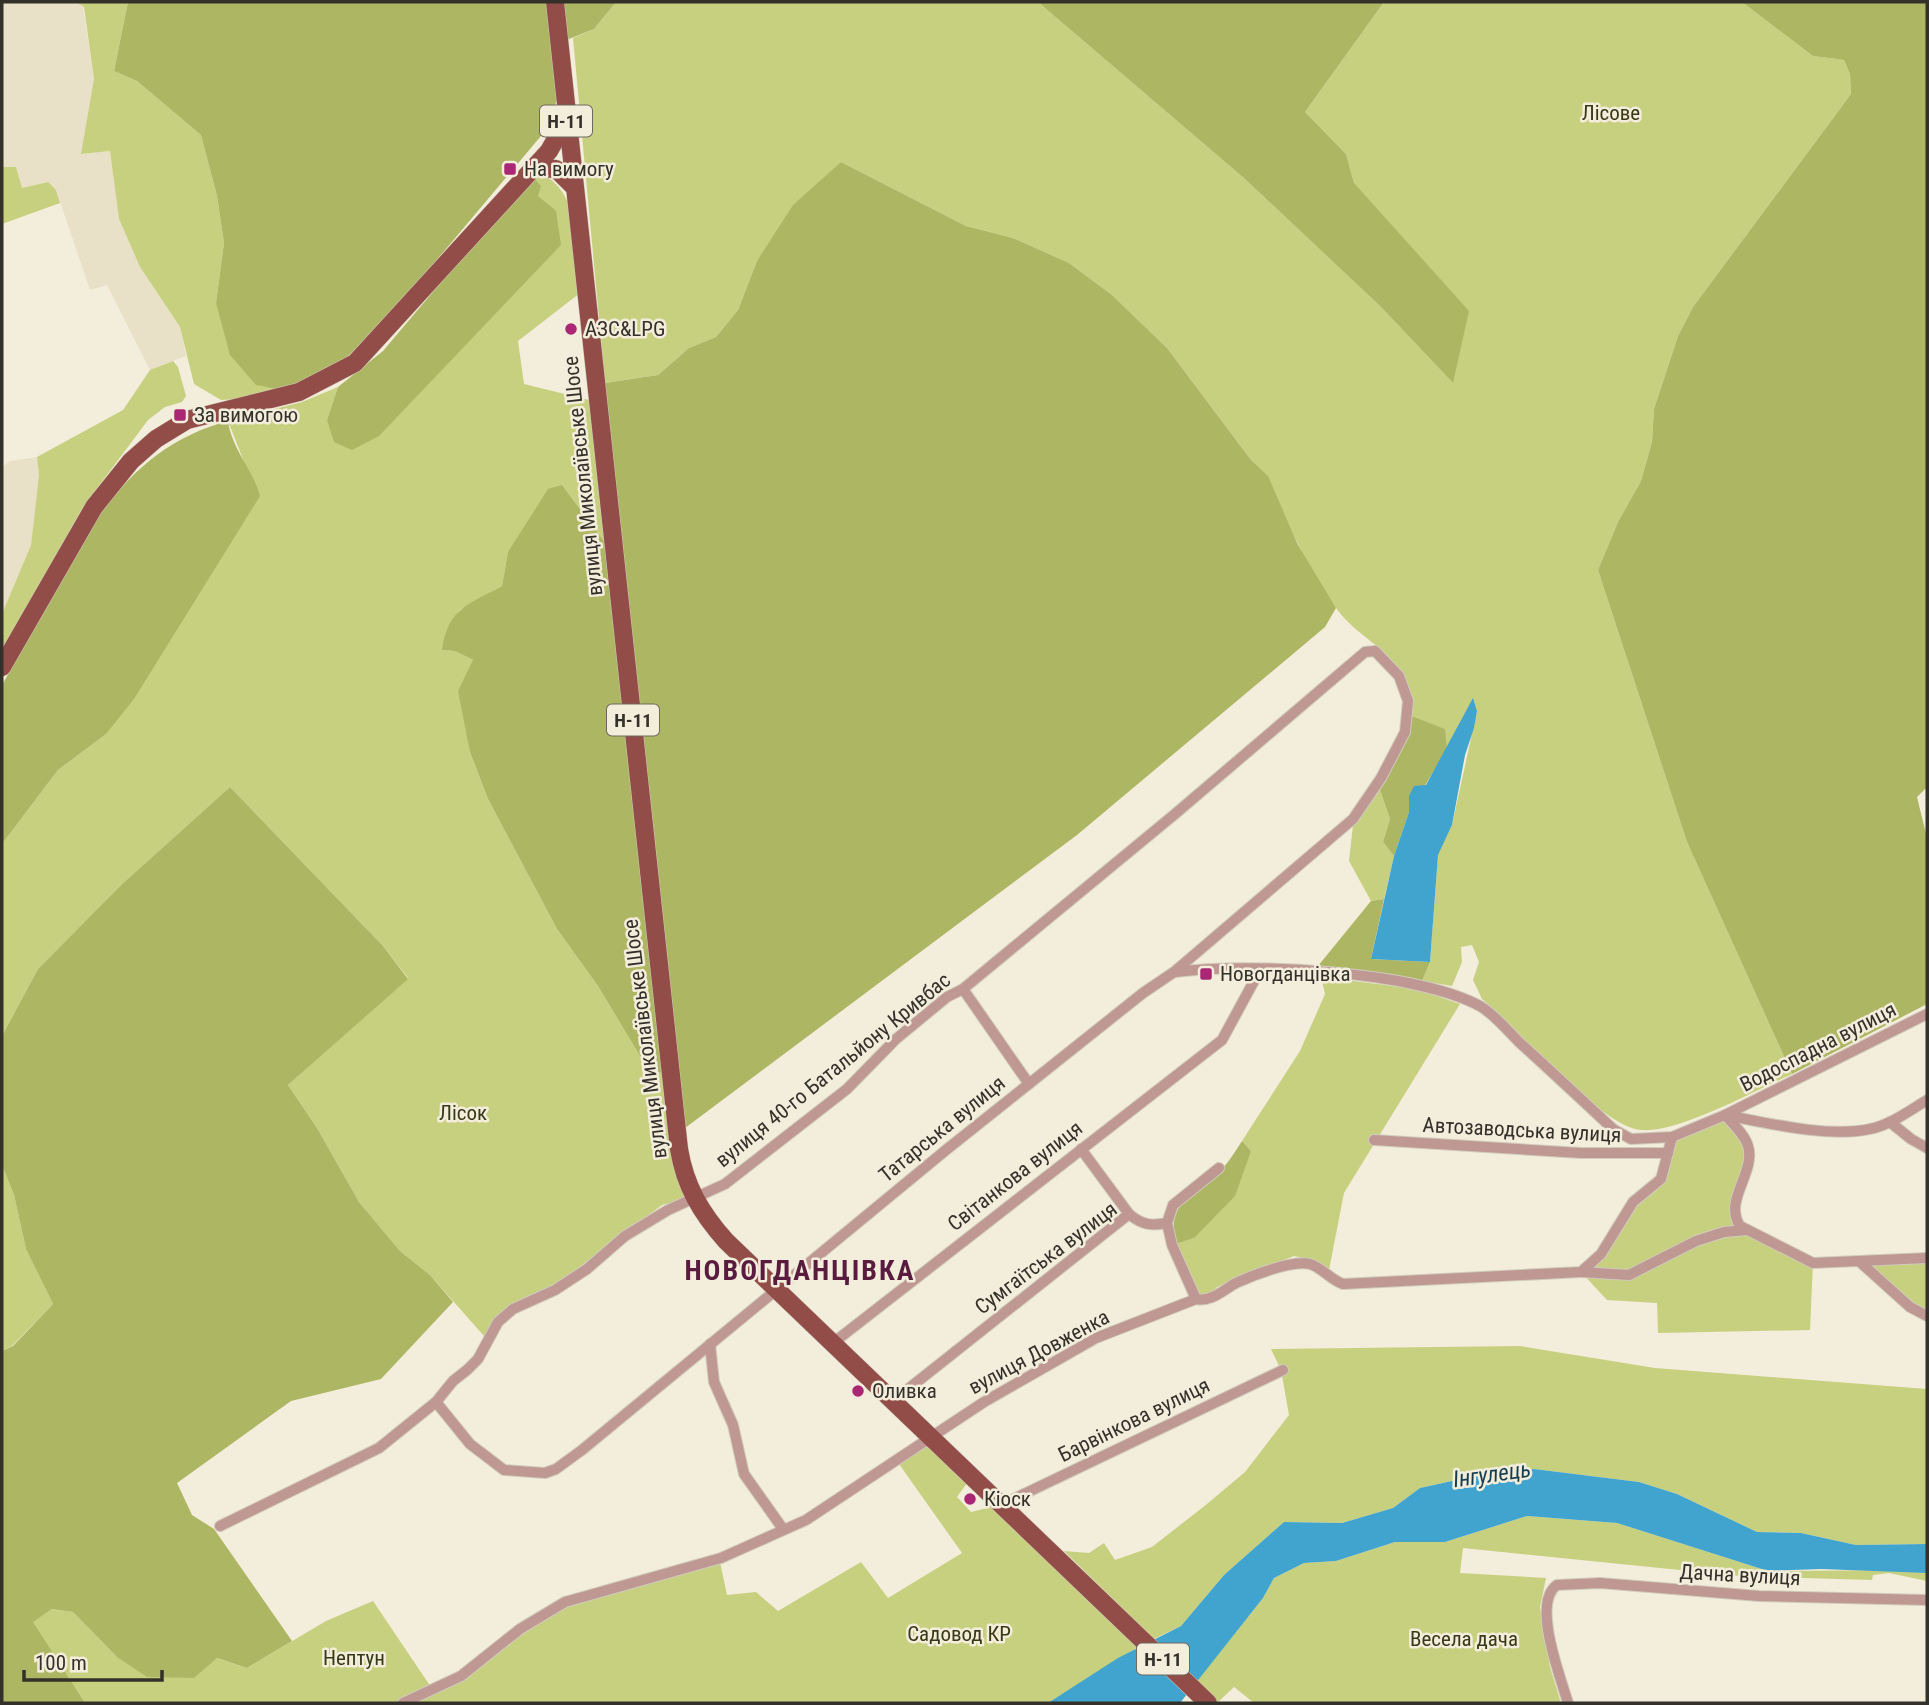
<svg xmlns="http://www.w3.org/2000/svg" width="1929" height="1705" viewBox="0 0 1929 1705" font-family="'Roboto Condensed',sans-serif">
	<style>
		.built { fill: #e9e0c8 }
		.green { fill: #c7d07f }
		.forest { fill: #adb662 }
		.water { fill: #41a4ce }
		.lines { fill: none; stroke-linecap: round; stroke-linejoin: round }
		.street-casing { stroke: #d0cbbc; stroke-width: 12 }
		.primary-casing { stroke: #d0cbbc; stroke-width: 19 }
		.street { stroke: #bf9793; stroke-width: 10 }
		.primary { stroke: #924d49; stroke-width: 18 }
		.poi-dot { fill: #a92775; stroke: #f3eddc; stroke-width: 2.5 }
		.labels { text-anchor: middle; stroke-width: 5; stroke-linejoin: round; paint-order: stroke }
		.shield { fill: #f3eddc; stroke: #6d695f; stroke-width: 2 }
		.shield-label { font-size: 19px; font-weight: bold; fill: #33312a }
		.park-label { font-size: 21px; fill: #373a16; stroke: #f3eddc }
		.poi-label { font-size: 21px; fill: #33312a; stroke: #f3eddc; text-anchor: start }
		.street-label { font-size: 21px; fill: #33312a; stroke: #f3eddc }
		.water-label { font-size: 23px; font-style: italic; fill: #133e50; stroke: #f3eddc }
		.district-label { font-size: 28px; font-weight: bold; letter-spacing: 2px; fill: #591b3e; stroke: #f3eddc }
	</style>
	<rect width="100%" height="100%" fill="#f3eddc"/>
	<g class="built">
		<path d="M2,2H76L83,7L94,79L82,154L110,151L119,219L140,267L180,327L186,356L150,370L107,285L90,290L56,190L47,182L22,188L2,167Z"/>
		<path d="M37,457L39,475L31,545L2,614V467L10,461Z"/>
	</g>
	<g class="green">
		<path d="M76,2H128L114,71L137,81L201,135L217,196L224,243L216,303L287,390L256,398L221,400L194,384L180,327L140,267L119,219L110,151L81,154L94,79L84,7Z"/>
		<path d="M616,2H1038L1245,179L1381,307L1453,383L1354,183L1346,154L1305,112L1384,2H1742L1813,56L1844,60L1850,74L1851,94L1693,307L1678,336L1654,409L1652,442L1641,481L1618,522L1598,570L1687,842L1792,1074C1756,1090 1679,1133 1642,1130C1602,1128 1515,1028 1482,999L1473,980L1479,962L1472,945L1461,947L1462,962L1452,986L1422,981L1430,962L1438,854L1452,825L1477,711L1473,699L1447,749L1444,729L1412,716C1412,651 1362,647 1334,605C1321,586 1308,565 1298,544C1283,515 1275,484 1251,460L1167,348L1112,295L1069,263L1013,238L966,226L841,162L757,261L738,310L716,337L689,348L658,375L605,383L573,38L594,29Z"/>
		<path d="M2,167H16L22,188L48,182L56,190L60,203L2,224Z"/>
		<path d="M543,175C582,193 576,257 580,293L518,341L524,384L589,400L604,541L562,485L508,552L502,586L460,610L442,650L455,651L473,660L468,730L470,752L488,799L557,929L598,986L649,1071L664,1073L686,1199L662,1205L553,1287L497,1318L484,1336L430,1275L400,1251L359,1202L317,1128L288,1085L408,978L383,946L230,787L120,886L38,969L2,1036V844L58,770L106,734L246,467L228,421L302,402L338,387L327,420L538,196L534,178Z"/>
		<path d="M173,361L178,367L186,396L182,402L165,407L148,420L83,507L2,651V614L31,545L39,475L37,457L123,410L150,370Z"/>
		<path d="M1379,787L1390,819L1383,842L1394,856L1384,899L1371,901L1349,861L1353,825Z"/>
		<path d="M1321,977L1417,989L1460,1004L1344,1193L1329,1270L1312,1260L1294,1256L1217,1287L1211,1294H1196L1176,1244L1194,1238L1251,1151L1242,1141L1300,1051L1325,994Z"/>
		<path d="M1725,1115L1748,1146L1736,1219L1813,1263L1810,1330L1658,1333L1657,1303L1607,1300L1581,1272L1633,1202L1661,1179L1672,1137Z"/>
		<path d="M2,1165L14,1195L26,1249L53,1304L12,1346L2,1351Z"/>
		<path d="M1927,1258V1316L1860,1262Z"/>
		<path d="M1520,1346L1655,1368L1927,1389V1544L1856,1545L1801,1533L1757,1532L1677,1494L1639,1482L1534,1469L1470,1477L1420,1488L1393,1508L1342,1523L1284,1522L1224,1575L1181,1626L1154,1639L1064,1551L1089,1553L1104,1543L1115,1560L1152,1547L1207,1504L1245,1472L1289,1415L1281,1370L1271,1349Z"/>
		<path d="M928,1444L967,1483L957,1497L971,1512L991,1507L1140,1646L1048,1703H85L32,1622L52,1609L73,1612L117,1657L216,1658L247,1668L326,1621L373,1601L435,1693L565,1606L720,1562L727,1595L756,1592L778,1611L861,1562L888,1598L962,1553L899,1464Z"/>
		<path d="M1527,1516L1617,1523L1768,1571L1910,1570L1927,1573V1581L1889,1573L1873,1575L1872,1580L1739,1576L1463,1548L1460,1573L1546,1578L1540,1607L1550,1667L1561,1703H1254L1234,1687L1217,1703L1196,1682L1263,1598L1274,1578L1304,1563L1336,1561L1395,1542H1445Z"/>
	</g>
	<g class="forest">
		<path d="M128,2H548L557,97L551,124L377,331C353,352 320,383 289,389C279,391 265,386 256,385L230,355L216,303L224,243L217,196L201,135L137,81L114,71Z"/>
		<path d="M555,2H616L594,29L559,43Z"/>
		<path d="M1038,2H1384L1305,112L1346,154L1354,183L1469,311L1453,383L1381,307L1245,179Z"/>
		<path d="M1742,2H1927V787L1917,797L1927,838V1004L1792,1074L1687,842L1598,570L1618,522L1641,481L1652,442L1654,409L1678,336L1693,307L1851,94L1850,74L1844,60L1813,56Z"/>
		<path d="M841,162L966,226L1013,238L1069,263L1112,295L1167,348L1251,460L1268,476L1298,545L1336,608L1325,627L1077,835L685,1128L605,383L658,375L689,348L716,337L738,310L757,261L793,205Z"/>
		<path d="M534,178L541,186L538,196L556,211L561,245L379,436L352,450L334,442L327,420L338,387L383,351L525,183Z"/>
		<path d="M228,421C232,450 253,469 260,496L134,699L106,734L58,770L2,844V685L100,514C134,468 172,436 228,421Z"/>
		<path d="M562,485L604,541L664,1073L649,1071L598,986L557,929L488,799L470,752L458,691L473,660L455,651L442,650C448,608 468,605 502,586L508,552L548,489Z"/>
		<path d="M1412,716L1445,729L1447,749L1409,812L1394,856L1383,842L1390,819L1379,787L1401,751Z"/>
		<path d="M230,787L383,946L408,979L288,1085L317,1128L359,1202L400,1251L430,1275L453,1302L381,1379L291,1401L177,1483L192,1515L214,1529L292,1641L247,1668L217,1658L194,1678L147,1677L117,1657L73,1612L52,1609L33,1622L85,1703H2V1351L13,1346L53,1304L26,1249L14,1195L2,1165V1036L38,969L120,886Z"/>
		<path d="M1384,899L1371,959L1430,962L1422,981L1318,966L1371,901Z"/>
		<path d="M1242,1141L1251,1151L1235,1196L1194,1238L1176,1244C1165,1197 1198,1197 1223,1168C1230,1160 1236,1150 1242,1141Z"/>
	</g>
	<g class="water">
		<path d="M1473,698L1477,711L1474,728L1465,755L1452,825L1438,855L1430,962L1371,959L1394,856L1409,812V796L1414,786L1426,785Z"/>
		<path d="M1534,1469L1639,1482L1677,1494L1757,1532L1801,1533L1856,1545L1927,1544V1573L1821,1569L1768,1571L1617,1523L1527,1516L1445,1542H1395L1336,1561L1304,1563L1274,1578L1263,1598L1180,1703H1048L1118,1658L1181,1626L1224,1575L1284,1522L1342,1523L1393,1508L1420,1488L1470,1477Z"/>
	</g>
	<g class="lines">
		<defs>
			<g id="street">
				<path d="M1175,972C1248,962 1415,971 1480,1006C1494,1014 1507,1030 1519,1042C1551,1071 1582,1100 1613,1129L1631,1139L1672,1137L1725,1115L1927,1014"/>
				<path d="M963,989L1029,1084"/>
				<path d="M1725,1115C1733,1124 1745,1135 1748,1146C1756,1173 1723,1200 1740,1226L1813,1263L1927,1258"/>
				<path d="M1725,1115C1768,1123 1827,1138 1870,1129C1890,1125 1909,1111 1927,1100"/>
				<path d="M1890,1122L1911,1139L1927,1148"/>
				<path d="M1374,1140L1581,1153H1668"/>
				<path d="M1081,1149L1129,1214"/>
				<path d="M1167,1223L1172,1245L1196,1299"/>
				<path d="M1860,1262L1910,1307L1927,1316"/>
				<path d="M1581,1272L1629,1275L1696,1241L1724,1232L1747,1230"/>
				<path d="M833,1343L1222,1040L1260,970"/>
				<path d="M710,1344L714,1382L733,1425L744,1474L783,1529"/>
				<path d="M893,1401L1129,1214C1142,1225 1151,1226 1167,1223L1173,1205L1219,1168"/>
				<path d="M1001,1505L1283,1370"/>
				<path d="M220,1526L379,1448L436,1402L453,1381L467,1370L478,1359L498,1322L513,1309L555,1290L587,1269L625,1236L668,1210L725,1184L847,1089L896,1039L947,997L963,989L1175,814L1365,652L1375,651L1399,676L1408,701L1405,732L1381,778L1353,819L1174,972L1143,993L946,1150L582,1450L556,1469L545,1473L504,1470L470,1444L436,1402"/>
				<path d="M403,1703L461,1676L520,1629L565,1602L721,1558L806,1520L984,1402L1096,1338L1196,1299C1212,1302 1223,1290 1236,1283C1253,1275 1292,1260 1310,1264C1321,1267 1331,1280 1343,1284L1581,1272L1601,1254L1633,1202L1661,1179L1672,1137"/>
				<path d="M1568,1703C1561,1678 1531,1603 1557,1585L1600,1583L1759,1596L1927,1600"/>
			</g>
			<g id="primary">
				<path d="M555,2L679,1149C685,1186 701,1213 726,1241L1208,1703"/>
				<path d="M532,168L556,169L572,185"/>
				<path d="M2,667L94,507L131,461L156,439L187,420L299,392L355,363L549,151L566,121"/>
			</g>
		</defs>
		<use href="#street" class="street-casing"/>
		<use href="#primary" class="primary-casing"/>
		<use href="#street" class="street"/>
		<use href="#primary" class="primary"/>
	</g>
	<g class="poi-dot">
		<rect x="503" y="162" width="14" height="14" rx="3.5"/>
		<circle cx="571" cy="329" r="7"/>
		<rect x="173" y="408" width="14" height="14" rx="3.5"/>
		<rect x="1199" y="967" width="14" height="14" rx="3.5"/>
		<circle cx="858" cy="1391" r="7"/>
		<circle cx="970" cy="1499" r="7"/>
	</g>
	<g class="labels">
		<g class="shield">
			<rect x="540" y="105.5" width="52" height="31" rx="5"/>
			<rect x="607" y="704.5" width="52" height="31" rx="5"/>
			<rect x="1137" y="1643.5" width="52" height="31" rx="5"/>
		</g>
		<g class="shield-label">
			<text x="566" y="128">Н-11</text>
			<text x="633" y="727">Н-11</text>
			<text x="1163" y="1666">Н-11</text>
		</g>
		<g class="park-label">
			<text x="1611" y="120">Лісове</text>
			<text x="463" y="1120">Лісок</text>
			<text x="959" y="1641">Садовод КР</text>
			<text x="1464" y="1646">Весела дача</text>
			<text x="354" y="1665">Нептун</text>
		</g>
		<g class="poi-label">
			<text x="524" y="176">На вимогу</text>
			<text x="585" y="336">АЗС&amp;LPG</text>
			<text x="194" y="422">За вимогою</text>
			<text x="1220" y="981">Новогданцівка</text>
			<text x="872" y="1398">Оливка</text>
			<text x="984" y="1506">Кіоск</text>
		</g>
		<g class="street-label">
			<text transform="translate(583 476) rotate(-96)" y="7">вулиця Миколаївське Шосе</text>
			<text transform="translate(645 1039) rotate(-97)" y="7">вулиця Миколаївське Шосе</text>
			<text transform="translate(1818 1047) rotate(-27)" y="7">Водоспадна вулиця</text>
			<text transform="translate(833 1070) rotate(-39)" y="7">вулиця 40-го Батальйону Кривбас</text>
			<text transform="translate(942 1129) rotate(-39)" y="7">Татарська вулиця</text>
			<text transform="translate(1522 1130) rotate(3)" y="7">Автозаводська вулиця</text>
			<text transform="translate(1015 1176) rotate(-38)" y="7">Світанкова вулиця</text>
			<text transform="translate(1046 1258) rotate(-37)" y="7">Сумгаїтська вулиця</text>
			<text transform="translate(1039 1352) rotate(-28)" y="7">вулиця Довженка</text>
			<text transform="translate(1134 1420) rotate(-26)" y="7">Барвінкова вулиця</text>
			<text transform="translate(1740 1575) rotate(3)" y="7">Дачна вулиця</text>
		</g>
		<g class="water-label">
			<text transform="translate(1492 1474) rotate(-8)" y="8">Інгулець</text>
		</g>
		<g class="district-label">
			<text x="800" y="1280">НОВОГДАНЦІВКА</text>
		</g>
	</g>
	<rect width="1929" height="1705" fill="none" stroke="#33312a" stroke-width="7"/>
	<path d="M24 1670v10h138v-10" fill="none" stroke="#33312a" stroke-width="3.5"/>
	<text x="35" y="1670" font-size="21" fill="#33312a" stroke="#f3eddc" stroke-width="5" paint-order="stroke">100 m</text>
</svg>
